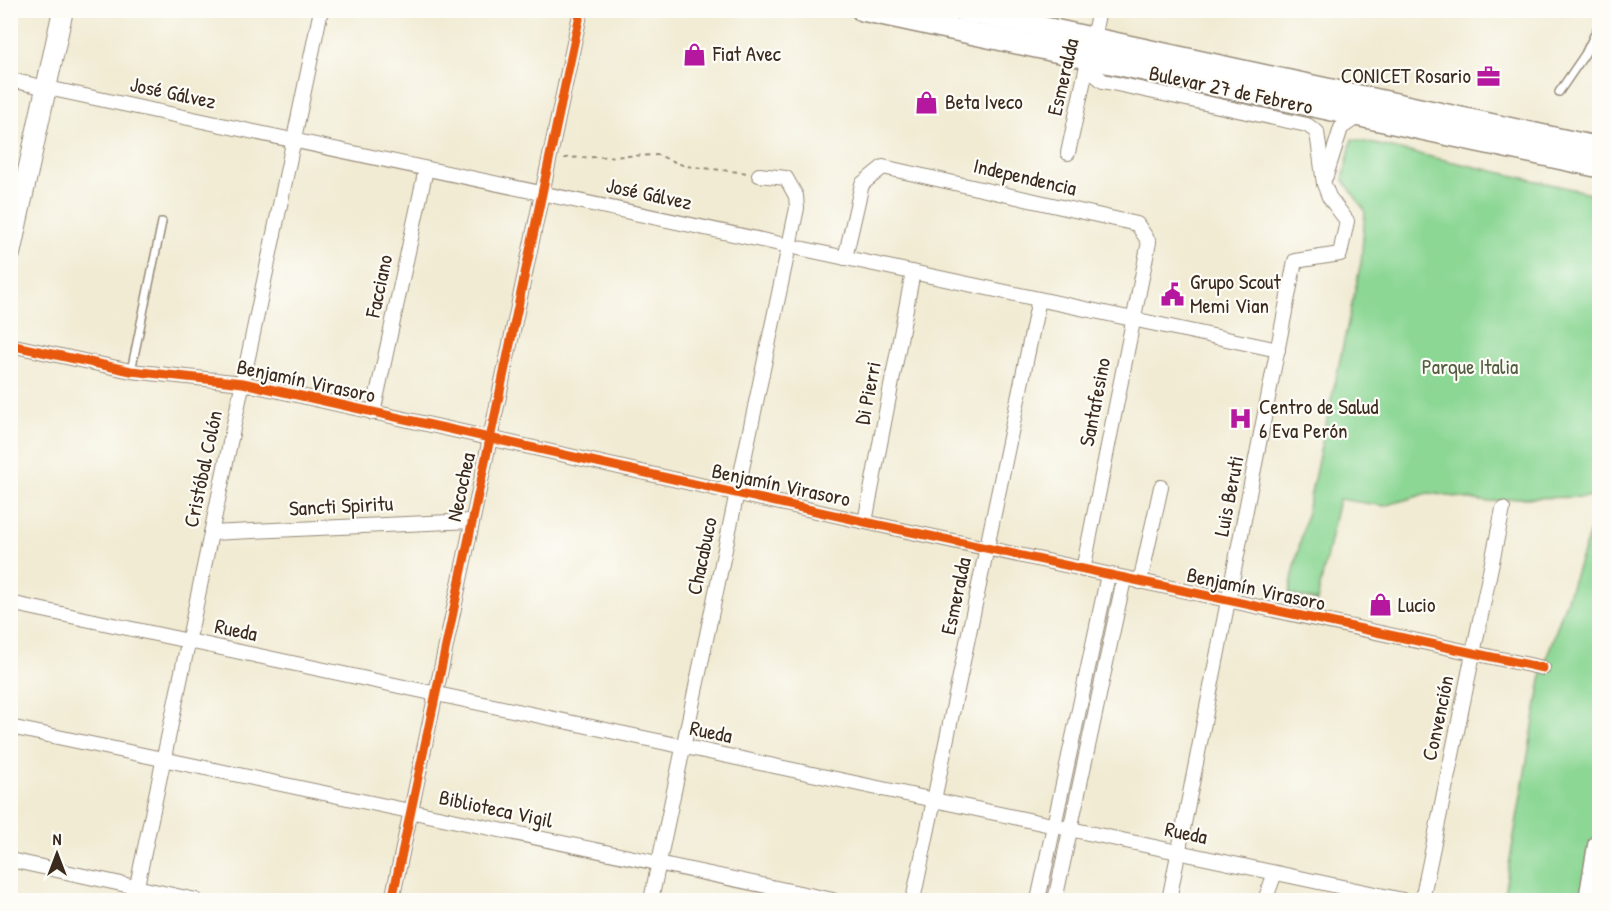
<svg xmlns="http://www.w3.org/2000/svg" width="1610" height="911" viewBox="0 0 1610 911" font-family="'Patrick Hand',sans-serif">
	<style>
		.green { fill: #8cd794; stroke: #648059; stroke-width: 1.5 }
		.lines { fill: none; stroke-linecap: round; stroke-linejoin: round }
		.lane-casing { stroke: #968a78; stroke-width: 10 }
		.street-casing { stroke: #968a78; stroke-width: 16 }
		.secondary-casing { stroke: #968a78; stroke-width: 22 }
		.primary-casing { stroke: #968a78; stroke-width: 24 }
		.highway-casing { stroke: #968a78; stroke-width: 27 }
		.path { stroke: #968a78; stroke-width: 2; stroke-dasharray: 4.5 4.5; stroke-linecap: butt }
		.lane { stroke: #fff; stroke-width: 7 }
		.street { stroke: #fff; stroke-width: 14 }
		.secondary { stroke: #fff; stroke-width: 20 }
		.primary { stroke: #fff; stroke-width: 21 }
		.highway { stroke: #fff; stroke-width: 24 }
		.cycleway-casing { stroke: #fdfcf7; stroke-width: 13 }
		.cycleway { stroke: #e8590c; stroke-width: 9 }
		.labels { text-anchor: middle; stroke-width: 4.5; stroke-linejoin: round; paint-order: stroke }
		.poi-label { font-size: 21px; fill: #3b2a1e; stroke: #fdfcf7; text-anchor: start }
		.street-label { font-size: 21px; fill: #3b2a1e; stroke: #fdfcf7 }
		.park-label { font-size: 21px; fill: #535e41; stroke: #fdfcf7 }
	</style>
	<rect width="100%" height="100%" fill="#fdfcf7"/>
	<filter id="ink" filterUnits="userSpaceOnUse"><feTurbulence type="fractalNoise" baseFrequency=".0167" numOctaves="2"/><feDisplacementMap in="SourceGraphic" scale="12" xChannelSelector="R" yChannelSelector="G"/><feConvolveMatrix kernelMatrix="1 2 1 2 8 2 1 2 1" color-interpolation-filters="sRGB"/></filter>
	<filter id="wash" filterUnits="userSpaceOnUse"><feTurbulence type="fractalNoise" baseFrequency=".008" numOctaves="4" result="noise"/><feDisplacementMap in="SourceGraphic" scale="24" xChannelSelector="R" yChannelSelector="G"/><feGaussianBlur stdDeviation="1.35" result="paint"/><feColorMatrix in="noise" values="0 0 0 0 0 0 0 0 0 0 0 0 0 0 0 0 0 1.4 0 .05"/><feComposite in="paint" operator="in"/></filter>
	<g filter="url(#wash)">
		<rect width="100%" height="100%" fill="#f1ebd3"/>
		<g class="green">
			<path d="M1352,139L1599,195V471L1593,497L1517,498L1488,502L1429,493L1384,506L1339,499L1317,601L1289,594L1361,263L1365,211L1343,179Z"/>
			<path d="M1599,506V900H1503L1543,668Z"/>
		</g>
	</g>
	<g filter="url(#ink)">
		<g class="lines">
			<defs>
				<g id="lane">
					<path d="M1559,92L1585,54L1600,23"/>
					<path d="M131,371L162,222"/>
				</g>
				<g id="street">
					<path d="M1087,68L1103,81L1307,125L1317,132L1324,184L1329,197L1347,221L1340,254L1295,261L1169,900"/>
					<path d="M10,80L1278,350"/>
					<path d="M1068,153L1099,10"/>
					<path d="M1326,176L1341,128L1357,117"/>
					<path d="M845,258L862,184L883,167L1137,224L1149,242L1083,570"/>
					<path d="M10,345L131,371L243,383L865,522L1543,668"/>
					<path d="M373,413L426,169"/>
					<path d="M865,522L913,272"/>
					<path d="M211,533L472,521"/>
					<path d="M1140,582L1161,487"/>
					<path d="M10,603L1403,900"/>
					<path d="M10,727L833,900"/>
					<path d="M10,860L196,900"/>
					<path d="M134,900L321,10"/>
					<path d="M392,900L581,10"/>
					<path d="M651,900L797,208L796,196L786,178L759,175"/>
					<path d="M913,900L1039,299"/>
					<path d="M1038,900L1108,575"/>
					<path d="M1055,900L1124,579"/>
					<path d="M1265,900L1275,873"/>
					<path d="M1422,900L1503,509"/>
				</g>
				<path id="secondary" d="M10,254L63,10"/>
				<g id="primary">
					<path d="M862,10L1600,167"/>
					<path d="M961,10L1600,148"/>
				</g>
				<path id="highway" d="M1591,900L1600,846"/>
			</defs>
			<use href="#lane" class="lane-casing"/>
			<use href="#street" class="street-casing"/>
			<use href="#secondary" class="secondary-casing"/>
			<use href="#primary" class="primary-casing"/>
			<use href="#highway" class="highway-casing"/>
			<path class="path" d="M564,158L658,155L685,166L748,173"/>
			<use href="#lane" class="lane"/>
			<use href="#street" class="street"/>
			<use href="#secondary" class="secondary"/>
			<use href="#primary" class="primary"/>
			<use href="#highway" class="highway"/>
			<defs>
				<g id="cycleway">
					<path d="M10,345L131,371L243,383L865,522L1543,668"/>
					<path d="M392,900L581,10"/>
				</g>
			</defs>
			<use href="#cycleway" class="cycleway-casing"/>
			<use href="#cycleway" class="cycleway"/>
		</g>
	</g>
	<defs>
		<symbol id="shop-bare" viewBox="-9 -9 18 18"><path d="M-5-2.5h2.3a2.7 3.5 0 0 1 5.4 0H5L5.5 6h-11ZM-1.5-2.5h3a1.5 2.3 0 0 0-3 0Z" fill="#b5179e" stroke="#fdfcf7" stroke-width="2.5" paint-order="stroke"/></symbol>
		<symbol id="office-bare" viewBox="-9 -9 18 18"><path d="M-6-3h4V-5.5h4V-3h4V5H-6ZM-1-4.5V-3h2v-1.5ZM-6 0V1H6V0Z" fill="#b5179e" stroke="#fdfcf7" stroke-width="2.5" paint-order="stroke"/></symbol>
		<symbol id="civic-bare" viewBox="-9 -9 18 18"><path d="M-.6-6.5H3V-4.5H.6V-3L4-1V1h2V6H-6V1h2V-1L-.6-3ZM-1.2 2.5V6h2.4V2.5Z" fill="#b5179e" stroke="#fdfcf7" stroke-width="2.5" paint-order="stroke"/></symbol>
		<symbol id="hospital-bare" viewBox="-9 -9 18 18"><path d="M-5-5h3v3.5h4V-5h3V5h-3V1.5h-4V5h-3Z" fill="#b5179e" stroke="#fdfcf7" stroke-width="2.5" paint-order="stroke"/></symbol>
	</defs>
	<g fill-rule="evenodd">
		<use href="#shop-bare" x="678" y="38" width="33" height="33"/>
		<use href="#office-bare" x="1472" y="60" width="33" height="33"/>
		<use href="#shop-bare" x="910" y="86" width="33" height="33"/>
		<use href="#civic-bare" x="1156" y="278" width="33" height="33"/>
		<use href="#hospital-bare" x="1224" y="402" width="33" height="33"/>
		<use href="#shop-bare" x="1364" y="588" width="33" height="33"/>
	</g>
	<g class="labels">
		<g class="poi-label">
			<text x="713" y="61">Fiat Avec</text>
			<text x="1471" y="83" text-anchor="end">CONICET Rosario</text>
			<text x="945" y="109">Beta Iveco</text>
			<text x="1190" y="289">Grupo Scout<tspan x="1190" dy="24">Memi Vian</tspan></text>
			<text x="1259" y="414">Centro de Salud<tspan x="1259" dy="24">6 Eva Perón</tspan></text>
			<text x="1398" y="612">Lucio</text>
		</g>
		<g class="street-label">
			<text transform="translate(1063 77) rotate(-77)" y="7">Esmeralda</text>
			<text transform="translate(1231 90) rotate(12)" y="7">Bulevar 27 de Febrero</text>
			<text transform="translate(173 93) rotate(12)" y="7">José Gálvez</text>
			<text transform="translate(1025 177) rotate(13)" y="7">Independencia</text>
			<text transform="translate(649 194) rotate(12)" y="7">José Gálvez</text>
			<text transform="translate(379 286) rotate(-78)" y="7">Facciano</text>
			<text transform="translate(306 381) rotate(12)" y="7">Benjamín Virasoro</text>
			<text transform="translate(868 393) rotate(-79)" y="7">Di Pierri</text>
			<text transform="translate(1095 402) rotate(-79)" y="7">Santafesino</text>
			<text transform="translate(203 469) rotate(-78)" y="7">Cristóbal Colón</text>
			<text transform="translate(781 485) rotate(12)" y="7">Benjamín Virasoro</text>
			<text transform="translate(461 487) rotate(-78)" y="7">Necochea</text>
			<text transform="translate(1229 496) rotate(-79)" y="7">Luis Beruti</text>
			<text transform="translate(341 506) rotate(-3)" y="7">Sancti Spiritu</text>
			<text transform="translate(702 556) rotate(-78)" y="7">Chacabuco</text>
			<text transform="translate(1256 589) rotate(12)" y="7">Benjamín Virasoro</text>
			<text transform="translate(956 596) rotate(-78)" y="7">Esmeralda</text>
			<text transform="translate(236 630) rotate(12)" y="7">Rueda</text>
			<text transform="translate(1438 718) rotate(-78)" y="7">Convención</text>
			<text transform="translate(711 732) rotate(12)" y="7">Rueda</text>
			<text transform="translate(496 809) rotate(12)" y="7">Biblioteca Vigil</text>
			<text transform="translate(1186 833) rotate(12)" y="7">Rueda</text>
		</g>
		<g class="park-label">
			<text x="1470" y="374">Parque Italia</text>
		</g>
	</g>
	<rect width="1610" height="911" fill="none" stroke="#fdfcf7" stroke-width="36"/>
	<g transform="translate(57 854)" stroke="#fdfcf7" stroke-width="4.5" paint-order="stroke">
	<path d="M0-4.5L10 22L0 15L-10 22Z" fill="#3b2a1e"/>
	<text y="-9" font-size="16" font-weight="bold" text-anchor="middle" fill="#3b2a1e">N</text>
	</g>
</svg>
